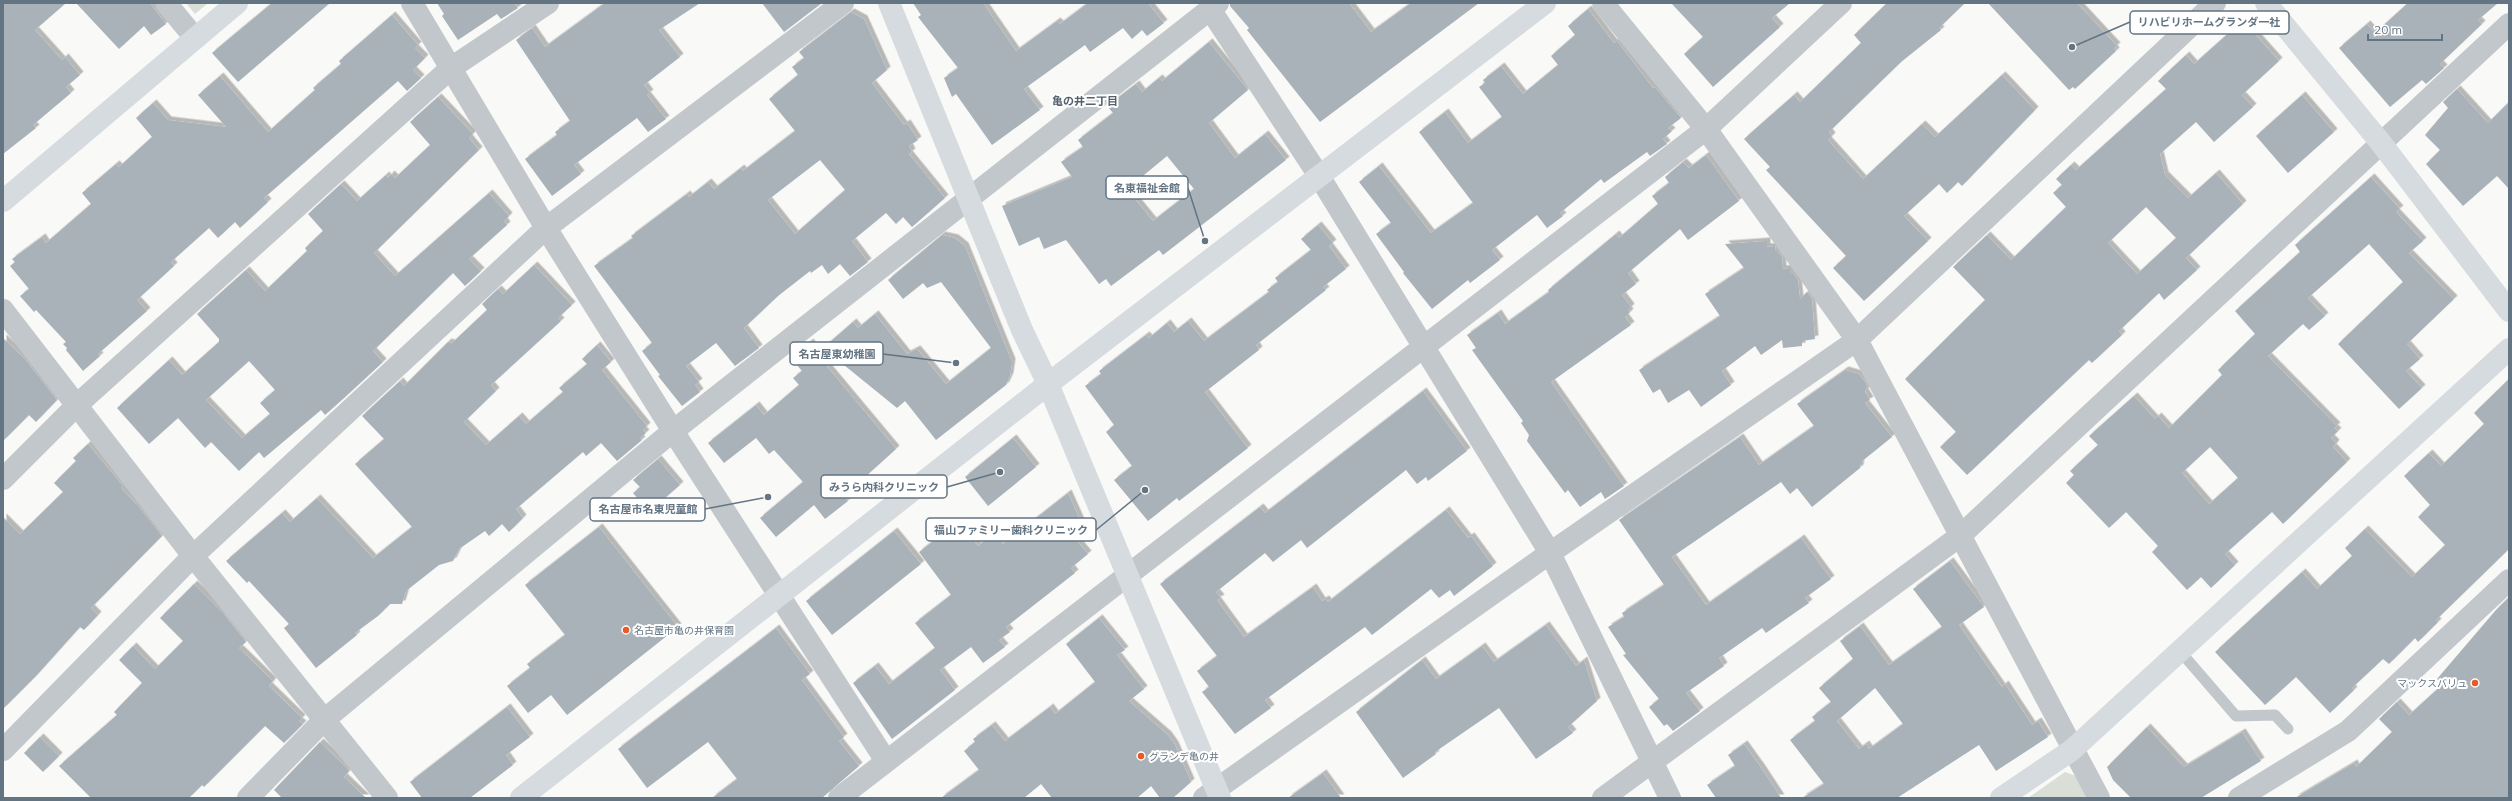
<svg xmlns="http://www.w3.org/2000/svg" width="2512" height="801" viewBox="0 0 2512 801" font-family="Mulish,'Noto Sans JP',sans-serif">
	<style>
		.green { fill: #d9ded6 }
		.building { fill: #a9b2b9; fill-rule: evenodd; filter: url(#shadow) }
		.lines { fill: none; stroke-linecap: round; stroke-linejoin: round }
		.lane { stroke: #c2c7cb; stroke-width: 11 }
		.street { stroke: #c2c7cb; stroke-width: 22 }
		.secondary { stroke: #d6dbdf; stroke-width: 22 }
		.poi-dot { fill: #ec5a24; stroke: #fff; stroke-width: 1.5 }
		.labels { text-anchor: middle; stroke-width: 4; stroke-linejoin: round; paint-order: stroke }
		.poi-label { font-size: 10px; fill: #637483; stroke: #fff; text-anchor: start }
		.neighbourhood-label { font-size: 11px; font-weight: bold; fill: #55626e; stroke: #fff }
		.leader { fill: none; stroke: #637483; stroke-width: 1.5 }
		.callout-dot { fill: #637483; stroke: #fff; stroke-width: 1.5 }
		.callout { fill: #fff; stroke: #637483; stroke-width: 1.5 }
		.callout-label { font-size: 11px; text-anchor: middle; font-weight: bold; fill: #637483 }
	</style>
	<defs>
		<filter id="shadow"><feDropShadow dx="3.5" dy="-3.5" stdDeviation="0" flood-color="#0004"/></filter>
	</defs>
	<rect width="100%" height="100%" fill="#f9f9f7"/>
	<g class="green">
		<path d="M186,3H208L195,14Z"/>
		<path d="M2065,772L2076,776L2088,798H2028Z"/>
	</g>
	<g class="building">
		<path d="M3,3H66L35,30L62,60L65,57L80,75L66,87L71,93L33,125L36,128L3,154Z"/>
		<path d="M76,3H150L166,24L151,35L144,26L119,49Z"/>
		<path d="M272,3H330L238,82L212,53Z"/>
		<path d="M437,3H514L518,8L501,19L497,14L458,40L442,16L444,14Z"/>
		<path d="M605,3H700L659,30L680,57L644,85L650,93L647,95L666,119L648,132L637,118L574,165L581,174L552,196L525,159L557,135L555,132L570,121L516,40L532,28L545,47Z"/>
		<path d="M762,3H822L784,32Z"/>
		<path d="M913,3H983L1016,51L1057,21L1060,24L1088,3H1148L1164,23L1147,36L1142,30L1132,39L1123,28L1090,52L1085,45L1024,89L1040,110L992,145L956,94L952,97L944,78L958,68L918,17L921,15Z"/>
		<path d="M1230,3H1349L1371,32L1411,3H1479L1320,122L1247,30L1249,28L1230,6Z"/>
		<path d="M1671,3H1790L1772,18L1780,27L1713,87L1684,54L1703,37Z"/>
		<path d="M1887,3H1965L1939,28L1941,30L1901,62L1829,132L1832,136L1828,140L1863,179L1922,124L1935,137L2002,75L2035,110L1962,186L1958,182L1947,193L1939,184L1904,216L1928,241L1864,301L1833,268L1846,256L1766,170L1770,167L1744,139L1794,95L1800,102L1861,43L1854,35Z"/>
		<path d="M1988,3H2077L2117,46L2114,48L2116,51L2075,89L2073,87L2069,90Z"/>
		<path d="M2408,3H2498L2478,20L2482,24L2440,64L2444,68L2426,84L2422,80L2390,107L2339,48L2367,24L2375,33Z"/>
		<path d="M1588,9L1614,43L1617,41L1653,88L1655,87L1681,118L1668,128L1672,131L1663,139L1667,144L1650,156L1647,152L1604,183L1601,179L1560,213L1563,216L1547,228L1537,215L1492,250L1500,260L1470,283L1468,280L1432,309L1403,273L1404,272L1376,234L1391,223L1359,182L1379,166L1431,233L1473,203L1419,132L1445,112L1468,143L1502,117L1479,87L1485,83L1483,80L1501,66L1523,94L1558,65L1551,56L1575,35L1568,26Z"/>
		<path d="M851,12L864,19L887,70L872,83L904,125L907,123L918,140L909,146L912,152L909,154L945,198L912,227L903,217L896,224L886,213L852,241L868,262L850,276L840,264L828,274L822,265L811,273L810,271L778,296L744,328L759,348L735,366L716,343L686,366L699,382L695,385L700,392L682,406L658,376L660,375L642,351L652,343L594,266L633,238L631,236L687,194L689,197L708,182L714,189L741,168L743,171L795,131L769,99L798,75L792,67L804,58L799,52ZM820,160L845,190L795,234L768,200Z"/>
		<path d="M392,15L418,45L415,48L425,58L413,70L421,78L407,91L398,81L264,198L268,202L240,228L235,222L218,238L209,228L171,262L174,266L137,300L147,311L98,354L100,356L83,371L66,350L67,348L63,344L66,342L36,310L34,312L20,296L29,289L10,266L15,262L12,259L42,237L46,243L91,204L82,193L116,164L119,167L152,137L136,118L153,103L168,120L226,127L198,95L220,76L268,132L315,90L313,88L341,64L339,61Z"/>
		<path d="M2241,22L2243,25L2245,23L2279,61L2242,95L2253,107L2214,142L2196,122L2160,154L2165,175L2188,198L2216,173L2243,204L2186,258L2197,270L2164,300L2159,293L2119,331L2122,335L2092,363L2089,360L1967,475L1940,447L1956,432L1905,379L1985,300L1953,267L1987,235L2011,260L2066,207L2053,193L2062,185L2056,179L2071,165L2076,170L2166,89L2158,81L2186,55L2194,64ZM2146,207L2176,238L2137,274L2108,243Z"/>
		<path d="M1209,42L1248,90L1209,123L1235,158L1265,134L1286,160L1163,255L1159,250L1111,286L1106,279L1099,284L1066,240L1044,249L1039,237L1019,246L1002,206L1072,177L1061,162L1083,147L1078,140L1113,113L1107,106L1136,84L1142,92L1159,78L1162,81ZM1167,156L1194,189L1153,221L1127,189Z"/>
		<path d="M2457,89L2488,123L2509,102V189L2497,176L2463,206L2426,164L2440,150L2425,135L2448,108L2443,102Z"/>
		<path d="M2302,95L2334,132L2288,173L2256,136Z"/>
		<path d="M438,97L473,134L469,138L479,150L374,253L395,276L489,193L509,216L504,221L507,225L469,259L481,271L465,286L453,273L373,351L383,362L344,398L325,415L321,410L264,458L259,452L239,471L211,442L205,448L178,418L149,444L117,408L169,360L182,375L219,342V339L197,314L246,270L265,291L307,251L305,248L323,231L308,214L341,184L357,201L386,175L388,178L391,174L395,178L430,145L410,122ZM249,361L275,390L260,403L270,414L242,438L206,400Z"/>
		<path d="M1706,155L1739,201L1688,240L1680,229L1628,273L1636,284L1622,295L1631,307L1628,310L1630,312L1625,317L1631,325L1551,382L1624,486L1605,499L1601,492L1580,507L1568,490L1565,493L1527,441L1529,435L1521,423L1523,421L1472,350L1476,348L1467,335L1498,313L1505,324L1549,292L1548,290L1593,253L1616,234L1619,238L1658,204L1652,196L1669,183L1665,177L1683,162L1689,168Z"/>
		<path d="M2371,177L2400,209L2396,212L2423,241L2409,253L2454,299L2407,344L2420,359L2406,371L2422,388L2399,409L2338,344L2403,282L2369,244L2308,298L2325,316L2309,330L2303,324L2268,356L2337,426L2334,428L2338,431L2331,438L2336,443L2333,447L2347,462L2283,524L2272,512L2225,554L2235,565L2211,588L2201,577L2187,590L2152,552L2158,546L2126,512L2109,528L2066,483L2074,475L2070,471L2098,445L2089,436L2134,396L2155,419L2158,416L2169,428L2222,375L2218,370L2255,334L2235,311L2300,252L2295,245ZM2210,447L2238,478L2209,504L2182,473Z"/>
		<path d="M1318,225L1333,243L1329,246L1346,269L1323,287L1326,290L1256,345L1259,350L1205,392L1248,448L1179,501L1177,498L1148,521L1114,480L1132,466L1106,432L1114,425L1085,386L1101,374L1099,371L1146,335L1149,338L1167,323L1174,332L1188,321L1204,341L1269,292L1267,290L1278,282L1275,278L1311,250L1301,239Z"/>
		<path d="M942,235L955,238L965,246L1012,362L1010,376L1006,385L936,440L905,401L897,408L823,348L853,322L858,328L875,314L907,354L917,349L946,384L991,348L941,282L927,288L923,283L903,299L888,280Z"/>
		<path d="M1767,241V247L1775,246L1776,252H1778L1782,257L1783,269L1790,268V274H1794L1798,280L1800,299L1807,292L1812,299L1815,339L1802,341V346L1783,348L1782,340L1761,355L1755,346L1722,371L1731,385L1701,407L1689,390L1668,403L1660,389L1653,393L1639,370L1720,316L1705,294L1744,268L1725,244Z"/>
		<path d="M534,265L572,305L558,318L561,321L491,385L496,391L464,422L486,445L519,416L526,424L563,392L559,388L587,364L582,359L597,345L611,362L602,370L647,426L643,430L646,433L640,438L642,440L617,461L601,443L586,456L583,452L516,509L523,518L509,532L502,524L489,536L485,531L459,549L453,561L439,565L406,591L402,604H390L378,616L355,633L357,635L316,668L284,628L289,624L249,581L247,583L226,561L282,513L290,522L317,498L373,558L412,527L355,464L384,439L362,416L400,381L404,386L448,342L452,343L487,310L482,304L498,289L503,294Z"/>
		<path d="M3,338L25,359L57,400L36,422L29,415L3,441Z"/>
		<path d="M810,342L826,363L825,364L896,449L844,496L848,501L825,519L814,505L776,537L760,518L803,482L774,450L769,454L756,438L724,463L708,443L756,405L764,415L799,385L793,378L802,371L791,358Z"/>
		<path d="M1845,370L1859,374L1865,382L1867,386L1865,392L1870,400L1865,403L1892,437L1861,462L1860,468L1812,507L1797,488L1790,494L1781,482L1672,557L1706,605L1801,538L1831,579L1805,598L1809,603L1766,633L1762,628L1719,658L1724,666L1686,693L1700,711L1673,731L1667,724L1664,726L1649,707L1659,699L1623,655L1626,654L1608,627L1624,617L1622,613L1664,585L1619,520L1740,437L1759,465L1814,426L1797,404Z"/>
		<path d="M2509,379V549L2436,620L2438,622L2418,642L2415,638L2389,664L2383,659L2352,688L2354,690L2330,713L2296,677L2265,705L2215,652L2302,572L2317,589L2352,556L2345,548L2365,529L2412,577L2445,545L2418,517L2430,505L2404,476L2429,453L2441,466L2484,424L2474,413Z"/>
		<path d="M1423,391L1467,451L1428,481L1426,477L1417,484L1406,470L1307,548L1301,540L1273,562L1265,553L1216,592L1221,598L1217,600L1244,637L1313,587L1322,601L1326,599L1328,602L1446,510L1468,538L1471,536L1493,566L1454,596L1450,590L1439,598L1431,589L1372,635L1365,627L1265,700L1271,708L1235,734L1202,692L1209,687L1197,671L1217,656L1160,584L1260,507L1265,513Z"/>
		<path d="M1013,438L1036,467L988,506L965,477Z"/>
		<path d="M88,444L123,486L121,488L139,507L162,536L91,608L98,615L84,630L80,627L36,676L3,709V517L20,534L63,492L54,483L76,461L73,458Z"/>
		<path d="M658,459L680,485L649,512L633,493L640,487L633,480Z"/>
		<path d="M1068,493L1081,522L1073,536L1088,554L1071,568L1075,573L1006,627L1010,632L999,640L1005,647L983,663L971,647L940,670L955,690L892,739L853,683L875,666L889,684L935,648L915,623L951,595L919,552L958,522L978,546L995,532L1003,544Z"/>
		<path d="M599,527L678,627L567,715L551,695L528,713L507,686L530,668L527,664L565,635L525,585Z"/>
		<path d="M894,531L921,564L832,635L806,601Z"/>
		<path d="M1950,561L1984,607L1959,625L2002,687L2005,684L2032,725L2038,721L2048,737L1996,771L1979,745L1897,798H1802L1824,784L1790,740L1815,721L1812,717L1831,702L1819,688L1853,659L1840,641L1860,626L1889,665L1942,627L1913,589ZM1875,688L1903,724L1869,749L1866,744L1859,749L1837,721Z"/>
		<path d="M194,584L224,614L246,642L239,648L273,681L269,686L302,718L299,721L303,724L284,743L265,726L204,787L202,785L189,798H91L59,766L117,715L114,712L142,683L119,660L133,646L155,669L183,641L160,618Z"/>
		<path d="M2509,597V798H2295L2354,763L2356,767L2392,732L2379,719L2397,702L2409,715L2443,684L2437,679L2496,610Z"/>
		<path d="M1099,618L1125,650L1117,655L1144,689L1129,701L1168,735L1175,745L1191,782L1173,798H1160L1151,786L1137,798H1052L1041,784L1024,798H941L979,770L964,751L975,742L973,739L992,725L1005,741L1050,707L1055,714L1095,682L1066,644Z"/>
		<path d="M1546,625L1576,666L1584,660L1597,701L1568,727L1573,733L1536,759L1499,708L1435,752L1436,754L1403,778L1356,712L1422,660L1436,679L1482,646L1494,662Z"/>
		<path d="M776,628L810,674L802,680L844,737L839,741L859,766L822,798H712L737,779L708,742L647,788L618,749Z"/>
		<path d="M507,707L530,737L506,755L513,765L470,798H422L410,782Z"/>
		<path d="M2147,727L2184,767L2242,732L2261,761L2201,798H2131L2113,780L2107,767Z"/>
		<path d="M40,737L59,756L43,772L24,753Z"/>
		<path d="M320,742L347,768L349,771L344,777L366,798H282L274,790Z"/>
		<path d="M1744,744L1762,769L1781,798H1716L1707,785L1735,766L1728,755Z"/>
		<path d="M1323,773L1341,798H1288Z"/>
	</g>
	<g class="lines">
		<path class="lane" d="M2179,650L2236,716L2275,715L2288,729"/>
		<g class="street">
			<path d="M166,3L195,38"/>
			<path d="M412,3L546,228L673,431L886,761"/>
			<path d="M1603,3L1706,129L1857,340L2099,798"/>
			<path d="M1210,9L1319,176L1550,553L1670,798"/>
			<path d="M3,310L193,556L387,798"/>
			<path d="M3,479L78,404L451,68L548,3"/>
			<path d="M3,750L193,556L546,228L843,3"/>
			<path d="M248,798L324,720L673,431L1218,3"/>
			<path d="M839,798L1706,129L1841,3"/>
			<path d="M1204,798L1550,553L1857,340L2215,3"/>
			<path d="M1603,798L1960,536L2509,24"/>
			<path d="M2239,798L2348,731L2509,580"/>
		</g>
		<g class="secondary">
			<path d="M889,3L1022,330L1048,384L1220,798"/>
			<path d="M2266,3L2381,143L2509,311"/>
			<path d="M3,201L237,3"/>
			<path d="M521,798L1048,384L1545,3"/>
			<path d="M2001,798L2072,750L2509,349"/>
		</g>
	</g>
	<g class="poi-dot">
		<circle cx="626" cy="630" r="4"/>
		<circle cx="2475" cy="683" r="4"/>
		<circle cx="1141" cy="756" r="4"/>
	</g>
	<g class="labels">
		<g class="poi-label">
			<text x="634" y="634">名古屋市亀の井保育園</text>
			<text x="2467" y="687" text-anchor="end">マックスバリュ</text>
			<text x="1149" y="760">グランデ亀の井</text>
		</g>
		<g class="neighbourhood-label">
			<text x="1085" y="105">亀の井二丁目</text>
		</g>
	</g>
	<path class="leader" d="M2072 47L2130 22M1205 241L1188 188M956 363L883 354M1000 472L947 487M768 497L705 509M1145 490L1096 530"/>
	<g class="callout-dot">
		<circle cx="2072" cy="47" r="4"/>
		<circle cx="1205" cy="241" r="4"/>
		<circle cx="956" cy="363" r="4"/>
		<circle cx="1000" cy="472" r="4"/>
		<circle cx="768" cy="497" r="4"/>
		<circle cx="1145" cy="490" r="4"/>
	</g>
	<g class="callout">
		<rect x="2130" y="11" width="159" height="23" rx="4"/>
		<rect x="1106" y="176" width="82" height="23" rx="4"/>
		<rect x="790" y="342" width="93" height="23" rx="4"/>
		<rect x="821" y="475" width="126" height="23" rx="4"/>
		<rect x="590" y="498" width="115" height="23" rx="4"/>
		<rect x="926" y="518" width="170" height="23" rx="4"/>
	</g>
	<g class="callout-label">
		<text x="2209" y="26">リハビリホームグランダ一社</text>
		<text x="1147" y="192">名東福祉会館</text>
		<text x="837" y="358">名古屋東幼稚園</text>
		<text x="884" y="491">みうら内科クリニック</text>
		<text x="648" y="513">名古屋市名東児童館</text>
		<text x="1011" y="534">福山ファミリー歯科クリニック</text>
	</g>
	<rect width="2512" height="801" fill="none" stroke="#637483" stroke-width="8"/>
	<path d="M2368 34v6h74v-6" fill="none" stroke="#637483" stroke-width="2"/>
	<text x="2374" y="34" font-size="12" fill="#637483" stroke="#ffffff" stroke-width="3" paint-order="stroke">20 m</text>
</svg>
